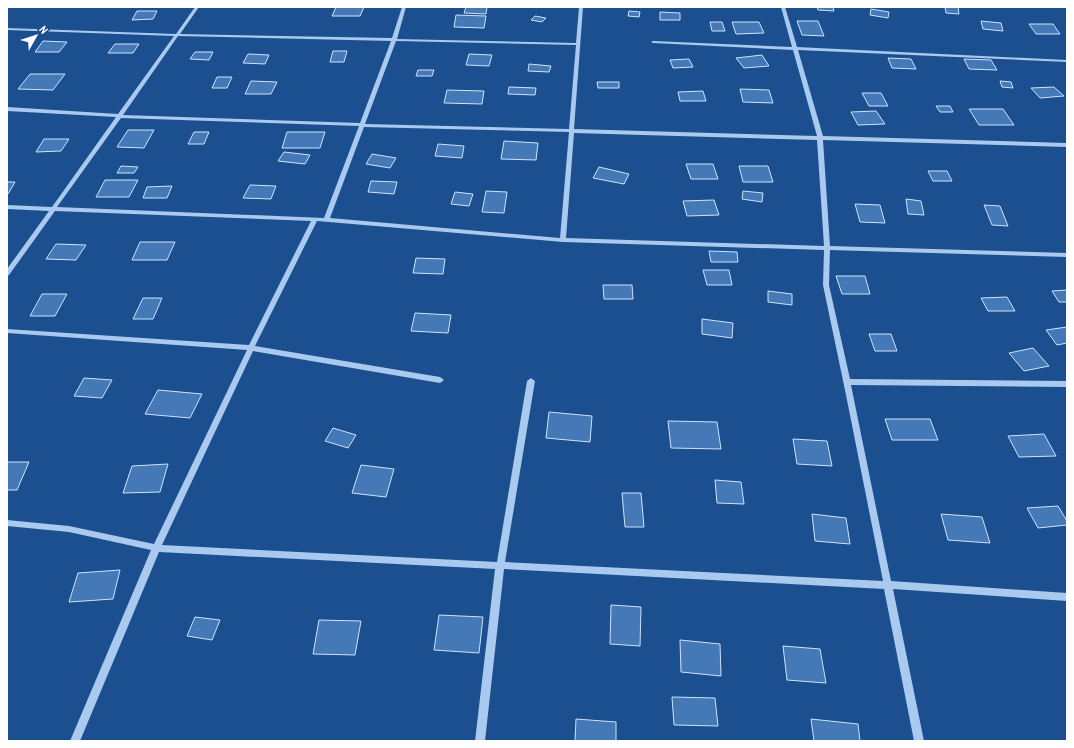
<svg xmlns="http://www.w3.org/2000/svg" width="1074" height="748" viewBox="0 0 1074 748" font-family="'Archivo Narrow',sans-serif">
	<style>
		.building { fill: #4478b7; stroke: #cfe3fa }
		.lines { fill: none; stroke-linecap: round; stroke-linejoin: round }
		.minor { fill: #a9c9ee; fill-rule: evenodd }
	</style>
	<rect width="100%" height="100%" fill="#1b4f8f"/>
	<g class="building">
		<path d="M336,7H364L360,16H332Z"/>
		<path d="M466,7H487L486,14L464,13Z"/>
		<path d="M817,7H833L834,11L818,10Z"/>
		<path d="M945,7H958L959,14L946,13Z"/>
		<path d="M871,9L889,12L888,18L870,15Z"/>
		<path d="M137,11H157L153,19L132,20Z"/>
		<path d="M629,11L640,12L639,17L628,16Z"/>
		<path d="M660,12L680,13V20H660Z"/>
		<path d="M456,15L486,16L484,28L454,27Z"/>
		<path d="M535,16L546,18L542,22L531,20Z"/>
		<path d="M797,21H818L824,36L802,35Z"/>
		<path d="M981,21L1001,23L1003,31L983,29Z"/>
		<path d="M710,22H722L725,31H712Z"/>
		<path d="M732,22H759L764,33L736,34Z"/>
		<path d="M1029,24H1053L1060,34H1036Z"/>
		<path d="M43,41L67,42L59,52H35Z"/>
		<path d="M115,44H139L133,53H108Z"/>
		<path d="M333,51H347L344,62H330Z"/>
		<path d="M195,52H213L209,60L190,59Z"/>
		<path d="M248,54L269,55L265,64L243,63Z"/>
		<path d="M469,54L492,55L489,66L466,65Z"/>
		<path d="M762,55L769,66L744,68L736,58Z"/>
		<path d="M888,58L911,59L916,69L892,68Z"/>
		<path d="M689,59L693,67L673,68L670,60Z"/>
		<path d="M964,59L991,60L997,70L969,69Z"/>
		<path d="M529,64L551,66L549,72L528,71Z"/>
		<path d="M418,70H434L432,76H416Z"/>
		<path d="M30,74H65L53,90L18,89Z"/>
		<path d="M217,77H232L227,88H212Z"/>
		<path d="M251,81L277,82L271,94H245Z"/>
		<path d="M1000,81L1011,82L1013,88L1002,87Z"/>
		<path d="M597,82H619V88H598Z"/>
		<path d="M509,87L536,88L535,95L508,94Z"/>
		<path d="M1054,87L1064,96L1040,98L1031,88Z"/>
		<path d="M740,89L769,90L773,103L743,102Z"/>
		<path d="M447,90L484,91L482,104L444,103Z"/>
		<path d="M703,91L706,101H680L678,92Z"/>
		<path d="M862,93H881L888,106H869Z"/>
		<path d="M936,106H950L953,112H940Z"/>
		<path d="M969,109H1003L1014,125H979Z"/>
		<path d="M876,111L885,124L858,125L851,112Z"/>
		<path d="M128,130H154L144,148L117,147Z"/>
		<path d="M194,132H209L204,144H188Z"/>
		<path d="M287,132H325L320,148H282Z"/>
		<path d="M44,139H69L61,151L36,152Z"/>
		<path d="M504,141L538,143L536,160L501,159Z"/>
		<path d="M438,144L464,146L462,158L435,156Z"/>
		<path d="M284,152L310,155L305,164L278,161Z"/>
		<path d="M372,154L396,158L390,168L366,164Z"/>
		<path d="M686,164H713L718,179H691Z"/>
		<path d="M121,166L138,167L134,173H117Z"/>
		<path d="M739,166H768L773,182H743Z"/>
		<path d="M599,167L629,174L624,184L593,178Z"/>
		<path d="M928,171H947L952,181H933Z"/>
		<path d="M105,180H138L129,197H96Z"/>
		<path d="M371,181L397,182L394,194L368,192Z"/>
		<path d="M7,182H15L8,194H7Z"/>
		<path d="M250,185L276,186L271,199L243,198Z"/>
		<path d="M172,186L167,198H143L147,187Z"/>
		<path d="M486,191L507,192L504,213L482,212Z"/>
		<path d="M743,191L763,193L762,202L742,199Z"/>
		<path d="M455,192L473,194L469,206L451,204Z"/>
		<path d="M906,199L921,201L924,215L908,214Z"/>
		<path d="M714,200L719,215L687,216L683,201Z"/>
		<path d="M855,204L880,205L885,223L860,222Z"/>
		<path d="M984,205L1000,206L1008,226L992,225Z"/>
		<path d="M140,242H175L167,260H132Z"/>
		<path d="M56,244L86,245L76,260L46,259Z"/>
		<path d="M709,251L737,252L738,262H711Z"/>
		<path d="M416,258L445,259L443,274L413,273Z"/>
		<path d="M703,270H729L732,285H707Z"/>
		<path d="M836,276H865L870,294H842Z"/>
		<path d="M603,285H632L633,299H604Z"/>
		<path d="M1067,290V302H1059L1052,291Z"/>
		<path d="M768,291L792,294V305L768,302Z"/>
		<path d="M42,294H67L55,316H30Z"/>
		<path d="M1007,297L1015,311H988L981,298Z"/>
		<path d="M143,298H162L153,319H133Z"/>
		<path d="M415,313L451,315L448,333L411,331Z"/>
		<path d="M702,319L733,323L732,338L702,334Z"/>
		<path d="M1067,327V343L1057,345L1046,330Z"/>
		<path d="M869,334H891L897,351H875Z"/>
		<path d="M1033,348L1049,366L1024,371L1009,353Z"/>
		<path d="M84,378L112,380L102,398L74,396Z"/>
		<path d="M158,390L202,394L190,418L145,414Z"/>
		<path d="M549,412L592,416L590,442L546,438Z"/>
		<path d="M885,419H930L938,440H892Z"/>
		<path d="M668,421L717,422L721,449L671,448Z"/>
		<path d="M333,428L356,435L348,448L325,441Z"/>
		<path d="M1044,434L1056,456L1019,457L1008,436Z"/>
		<path d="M793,439L827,441L832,466L797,464Z"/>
		<path d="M29,462L17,490H7V462Z"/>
		<path d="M168,464L160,492L123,493L132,466Z"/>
		<path d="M361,465L394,469L386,497L352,493Z"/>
		<path d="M715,480L741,482L744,504L717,503Z"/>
		<path d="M622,493H641L644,527H625Z"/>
		<path d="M1058,506L1067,521V525L1038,528L1027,508Z"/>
		<path d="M812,514L846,518L850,544L815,541Z"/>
		<path d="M941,514L982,517L990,543L948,540Z"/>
		<path d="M120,570L113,599L69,602L78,573Z"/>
		<path d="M611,605L641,607L640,646L610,644Z"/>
		<path d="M439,615L483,617L479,653L434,650Z"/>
		<path d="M195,617L220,620L212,640L187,636Z"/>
		<path d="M319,620L361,621L355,655L313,654Z"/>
		<path d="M680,640L720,644L721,676L681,672Z"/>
		<path d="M783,646L820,649L826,683L787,680Z"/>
		<path d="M672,697L715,698L718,726L674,725Z"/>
		<path d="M576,719L616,722V741H575Z"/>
		<path d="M811,719L858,724L860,741H814Z"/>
	</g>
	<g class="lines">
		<path class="minor" d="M195,7H199L180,34L392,38L402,7H406L397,39L576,43L579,7H583L574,129L817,136L793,50L653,43L651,42L653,41L792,47L781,7H785L797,47L1067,60V62L798,50L823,136L1067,143V147L823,140L830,246L1067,253V257L830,250L829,285L850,379L1067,381V387L851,385L891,581L1067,593V601L893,589L924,741H914L884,589L504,569L485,741H475L495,569L159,552L80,741H70L151,550L69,532L7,526V520L69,526L154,544L247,350L7,333V329L249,345L311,221L55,211L9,275L7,276V269L49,211L7,209V205L52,207L116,117L7,111V107L118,114L174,36L7,30V28L176,34ZM178,36L391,41L360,123L123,115ZM396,41L576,45L569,129L365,124ZM121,118L359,126L324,218L57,207ZM364,127L569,132L560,238L330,218ZM574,133L817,140L824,246L566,238ZM317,221L563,242L824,250L823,285L846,395L883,581L505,562L535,381L531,378L527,381L497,562L162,545L253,351L440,383L444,380L440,377L255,346Z"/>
	</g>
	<rect width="1074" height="748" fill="none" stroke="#ffffff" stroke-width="16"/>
	<g transform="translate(36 36) rotate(51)" stroke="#1b4f8f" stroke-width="3" paint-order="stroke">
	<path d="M0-3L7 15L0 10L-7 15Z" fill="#ffffff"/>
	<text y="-6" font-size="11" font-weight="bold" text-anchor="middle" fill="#ffffff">N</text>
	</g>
</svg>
